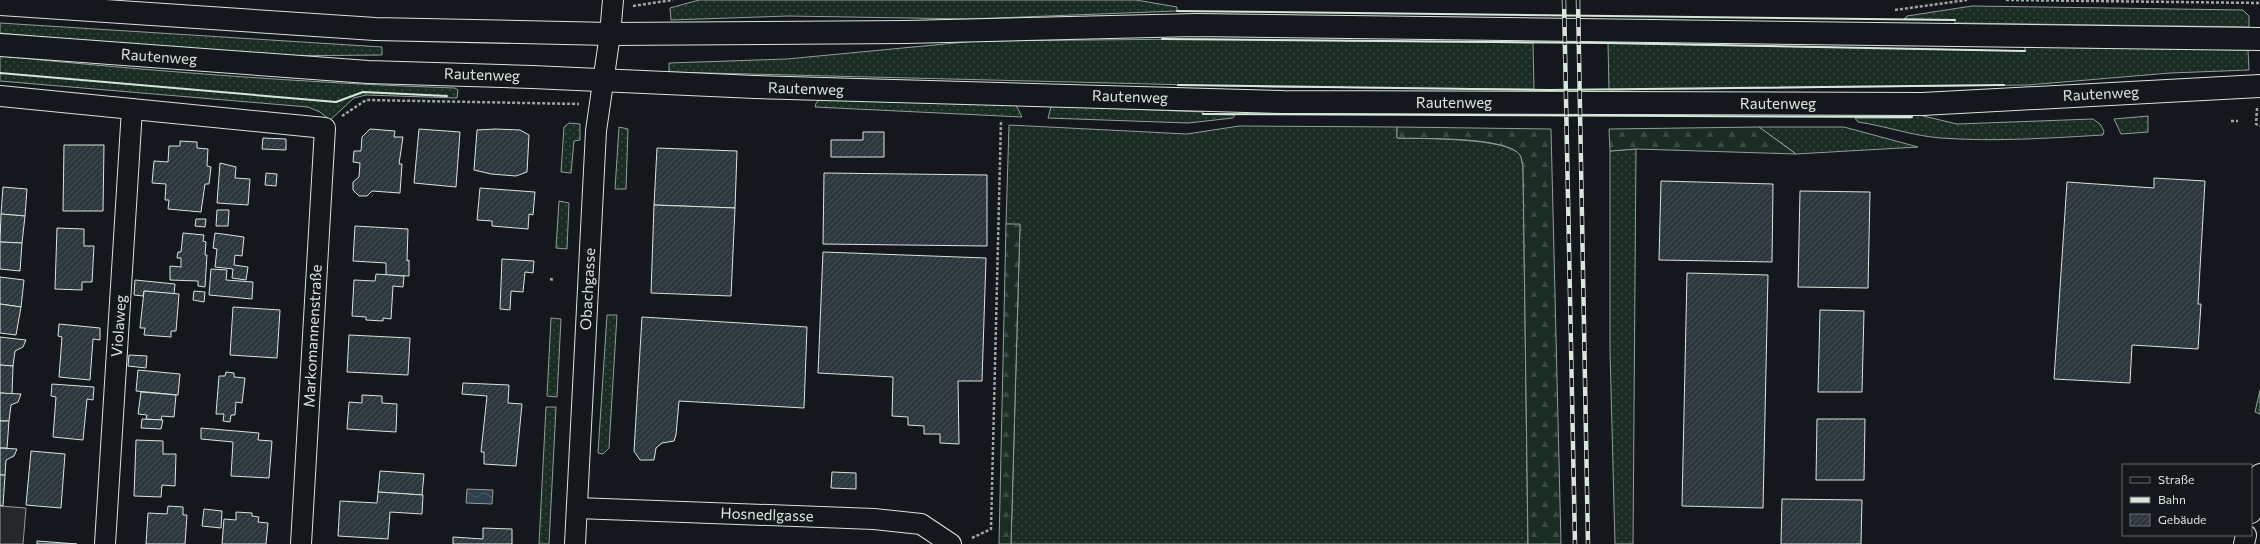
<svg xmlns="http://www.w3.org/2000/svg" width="2260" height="544" viewBox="0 0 2260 544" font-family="Commissioner,sans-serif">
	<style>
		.grass { fill: url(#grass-dots); stroke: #939e99 }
		.forest { fill: url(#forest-firs); stroke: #939e99 }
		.parking { fill: #24282b; stroke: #939e99 }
		.water { fill: url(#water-waves); stroke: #939e99 }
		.building { fill: url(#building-hatch); stroke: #d8e6dc }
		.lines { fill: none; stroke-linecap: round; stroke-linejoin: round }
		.street-casing { stroke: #d8e6dc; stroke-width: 22 }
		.primary-casing { stroke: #d8e6dc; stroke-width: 24 }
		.path { stroke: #9da8a2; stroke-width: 2.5; stroke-dasharray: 3 2; stroke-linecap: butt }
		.street { stroke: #14181c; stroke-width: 20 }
		.primary { stroke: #14181c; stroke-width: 22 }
		.rail-casing { stroke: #d8e6dc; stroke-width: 4.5 }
		.rail { stroke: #14181c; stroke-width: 3; stroke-dasharray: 9; stroke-linecap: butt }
		.wall { stroke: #d8e6dc; stroke-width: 2 }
		.labels { text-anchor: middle; stroke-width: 3; stroke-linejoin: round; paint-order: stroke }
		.street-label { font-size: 15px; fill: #d8e6dc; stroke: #14181c }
	</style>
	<defs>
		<pattern id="grass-dots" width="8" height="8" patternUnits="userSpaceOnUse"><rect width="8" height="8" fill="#1a2d24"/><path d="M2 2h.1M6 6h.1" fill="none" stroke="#3b4b43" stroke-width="1.8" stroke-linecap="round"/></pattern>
		<pattern id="forest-firs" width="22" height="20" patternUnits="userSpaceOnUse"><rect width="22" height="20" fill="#1a2d24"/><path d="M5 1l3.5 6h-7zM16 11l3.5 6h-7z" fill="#3b4b43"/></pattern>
		<pattern id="water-waves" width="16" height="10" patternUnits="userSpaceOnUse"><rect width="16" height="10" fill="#2f3f4d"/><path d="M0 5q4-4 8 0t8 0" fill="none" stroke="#4c5b66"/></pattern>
		<pattern id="building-hatch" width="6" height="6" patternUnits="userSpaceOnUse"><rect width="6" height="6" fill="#2c363c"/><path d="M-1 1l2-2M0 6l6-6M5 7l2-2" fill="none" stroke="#4a5358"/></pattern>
	</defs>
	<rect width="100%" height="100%" fill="#14181c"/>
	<g class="grass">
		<path d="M699,0H1136L1177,7V11L970,19L788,16L671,20L670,8Z"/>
		<path d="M1972,6L2243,10L2249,16V27L1955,23V20L1904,19L1907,16Z"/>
		<path d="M0,23L382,47V55L267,56L123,45L0,33Z"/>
		<path d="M1201,39L1533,43L1534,89L1271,87L669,72V63L787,59L976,41Z"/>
		<path d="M1608,43L2025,51V47L2248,50L2249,70L2170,73L2028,85L1609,90Z"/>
		<path d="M0,56C151,71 303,83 455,88L458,90L457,98L366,95L354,98L330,120L320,112L308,107L0,81Z"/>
		<path d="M822,98L1016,105L1022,117L815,107L816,103Z"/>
		<path d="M1055,106L1203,112V114L1235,115L1233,118L1188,123L1048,118L1051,107Z"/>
		<path d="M1915,114L1957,124L2093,119L2100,124L2104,131L2103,135C2050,138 1995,142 1941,138C1913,136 1886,126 1858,122L1855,118H1911Z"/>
		<path d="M2148,116V132L2121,134L2114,119Z"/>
		<path d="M569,123L580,124V140L574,141L571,173L561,172L564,127Z"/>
		<path d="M1009,125L1187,134L1239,126L1397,127V138C1420,139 1507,137 1520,155C1522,158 1522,164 1523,167L1528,544H1011L1020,225L1006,224Z"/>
		<path d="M619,127L628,129L626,189H615Z"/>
		<path d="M1759,127H1844L1918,147L1796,154Z"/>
		<path d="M1636,149L1633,544H1615L1610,350V151Z"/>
		<path d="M559,201L569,203L567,249L556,248Z"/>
		<path d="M607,315H617L609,448L603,454L598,453Z"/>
		<path d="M551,318L561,319L557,397L547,396Z"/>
		<path d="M2260,390V414L2255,412Z"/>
		<path d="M546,407H556L549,544H539Z"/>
	</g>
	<g class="forest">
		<path d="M1397,127L1551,129L1561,544H1528L1523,167C1522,164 1522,158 1520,155C1507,136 1420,139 1397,138Z"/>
		<path d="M1759,127L1796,154L1636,149L1610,151L1609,129Z"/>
		<path d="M1006,224H1020L1011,544H999Z"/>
	</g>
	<path class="parking" d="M0,506L26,508L23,544H0Z"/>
	<path class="water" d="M467,489L493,490L492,504L466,503Z"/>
	<g class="building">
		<path d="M370,129L395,131L394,137H403L399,164H402L400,193L372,191L367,196H359L353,190V182L359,177L360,163L353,162L354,151H361L362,137Z"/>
		<path d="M419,129L460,132L456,187L414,183Z"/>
		<path d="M495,129L520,130L529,135L527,172L516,176L491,174L474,170L477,130Z"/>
		<path d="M863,132H884V157H831V140H863Z"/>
		<path d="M263,138L286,139V150L262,149Z"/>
		<path d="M180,141L197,142V148L208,149L207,166L211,167L209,184H205L201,212L168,209L169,200H165L166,184L152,183L154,161L168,162L169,146H180Z"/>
		<path d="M64,145H104L103,211H63Z"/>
		<path d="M657,148L737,151L735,208L654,205Z"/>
		<path d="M220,163L236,167L235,178L250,179L248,205L217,203Z"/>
		<path d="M266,173L277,174L276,186L265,185Z"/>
		<path d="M824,173L987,175V246L823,244Z"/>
		<path d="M2154,178L2205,181L2198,304H2201L2198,349L2132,345L2130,383L2054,379L2067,182L2154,188Z"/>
		<path d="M1661,181L1773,184L1772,262L1659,260Z"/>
		<path d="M3,187L27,189L25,216L1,214Z"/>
		<path d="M480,188L535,192L533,215L529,214L528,229L492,226V221L477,220Z"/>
		<path d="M1800,191L1870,192L1868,288L1798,287Z"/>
		<path d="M654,205L735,208L731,296L651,293Z"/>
		<path d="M217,210H229L228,226H216Z"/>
		<path d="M1,214L25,216L22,243L0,242Z"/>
		<path d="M196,219H206L205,227L195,226Z"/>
		<path d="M355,226L408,229L407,261L409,260V276L386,275V263L353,261Z"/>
		<path d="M57,228L84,229V246H94L92,282H82V290L55,289Z"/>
		<path d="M183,233L204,235L203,241L206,242L205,255H207L205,287L198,286V281L170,280V266L181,267V258H177L178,252H181Z"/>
		<path d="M215,233L244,237L242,256L235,255L234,265L248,267L246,280L232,278L233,269L215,267L217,249L213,248Z"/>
		<path d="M0,242L22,243L20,271L0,269Z"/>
		<path d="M823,252L986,258L982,381H958L959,444L940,443V434H924V426L908,425V417L892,416L893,377L818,373Z"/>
		<path d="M502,259L534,261L533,273L525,272L523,292L511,291L510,310L500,309Z"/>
		<path d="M211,269L227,270L226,280L253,282L252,299L209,295Z"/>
		<path d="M1687,273L1768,275L1763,508L1682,506Z"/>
		<path d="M376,274L404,276L403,287L393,286L391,319L383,318V321L366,320V317L352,316L354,280L375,281Z"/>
		<path d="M0,277L24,280L21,307L0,304Z"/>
		<path d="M135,280L175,284L174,294L144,291L143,296L134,295Z"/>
		<path d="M144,291L179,294L176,331H171V337L144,335L145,328H140Z"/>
		<path d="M194,291L205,292L204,302L193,300Z"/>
		<path d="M0,304L21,307L16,335L0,333Z"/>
		<path d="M233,307L280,310L277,358L230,355Z"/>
		<path d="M1820,310L1864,311L1862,392H1818Z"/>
		<path d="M642,317L807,327L804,408L679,401L676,435L674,441L662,443L656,448L654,460H640L634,451Z"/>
		<path d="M59,324L100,328V340L93,339L90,380L59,377L62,337L58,336Z"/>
		<path d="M349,335L410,338L408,375L347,372Z"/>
		<path d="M0,337L26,340L23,347L15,351L13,366L0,365Z"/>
		<path d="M129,355L147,356L146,368L128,366Z"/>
		<path d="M0,365L13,366L12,394L0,393Z"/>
		<path d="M138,370L180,374L178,395L136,391Z"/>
		<path d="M226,372L234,373V377L245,378L242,403L236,402L235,415H231L230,422L223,421L224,414H216L219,376H225Z"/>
		<path d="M463,383L509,385L508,403L522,404L516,466L484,464V452H481L487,396L462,394Z"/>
		<path d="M52,384L94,387L93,400L87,399L83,440L53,437L56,397L51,396Z"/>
		<path d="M141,392L176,395L174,417L162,416L161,420L146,419L147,415L138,414Z"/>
		<path d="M0,393L21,394L18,402L11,405L9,421H0Z"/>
		<path d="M362,395L382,396V403L397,404L396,432L347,429L349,402L362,403Z"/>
		<path d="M142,419L163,420L161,429L141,428Z"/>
		<path d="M1817,419H1865L1864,480H1816Z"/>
		<path d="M0,421H9L7,448H0Z"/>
		<path d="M201,428L259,433L258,440L272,441L269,478L231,476L233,442L201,439Z"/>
		<path d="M136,440L163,441V454H176L175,486L162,485L161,497L134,496Z"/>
		<path d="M0,448L17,449L14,456L6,460L5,475H0Z"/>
		<path d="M31,451L65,454L61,508L26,505Z"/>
		<path d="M380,471L424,474L422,495L378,492Z"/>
		<path d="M832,472L856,473V489L831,488Z"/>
		<path d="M0,475H5L3,506L0,505Z"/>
		<path d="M378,492L423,495L422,514L390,512L388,539L338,536L340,501L377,503Z"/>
		<path d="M1782,499L1862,500L1861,544H1781Z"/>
		<path d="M168,506L183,507V515H187L185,544H146L148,513L167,514Z"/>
		<path d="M204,509L222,511L221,528L202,526Z"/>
		<path d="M236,512L252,513V516L259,517L258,522L268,523L266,544H222L224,519L236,520Z"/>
		<path d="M483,528L512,529V544H453V537L483,539Z"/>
		<path d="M37,541L77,544H37Z"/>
	</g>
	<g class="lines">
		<defs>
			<g id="street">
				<path d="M0,96L325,128L301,544"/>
				<path d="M577,508L874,519L921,524L951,544"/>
				<path d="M2251,513L2260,474"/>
				<path d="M105,544L132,109"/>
				<path d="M575,544L596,131L610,34L613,0"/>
				<path d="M2244,544L2246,535"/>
			</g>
			<g id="primary">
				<path d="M0,4L375,29L610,34L906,32L1196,25L2260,39"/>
				<path d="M0,45L368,72L532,77L755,87L1283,102L1922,104L2260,86"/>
			</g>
		</defs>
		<use href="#street" class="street-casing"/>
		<use href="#primary" class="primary-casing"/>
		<g class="path">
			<path d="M2006,0L2260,3"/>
			<path d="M633,6L673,0"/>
			<path d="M1895,10L1967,0"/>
			<path d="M2257,108L2256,124L2260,126"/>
			<path d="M342,116L366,100L579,104"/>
			<path d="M2231,121H2238"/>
			<path d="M550,279L554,280"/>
			<path d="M972,538L991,529L1001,120"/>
		</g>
		<use href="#street" class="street"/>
		<use href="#primary" class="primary"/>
		<defs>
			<g id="rail">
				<path d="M1564,0L1575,544"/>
				<path d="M1578,0L1588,544"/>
			</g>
		</defs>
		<use href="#rail" class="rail-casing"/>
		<use href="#rail" class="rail"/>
		<g class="wall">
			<path d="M1177,11L1955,20"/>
			<path d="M1162,39L1608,43L2025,51"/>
			<path d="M0,73L336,102L363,92L447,96"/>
			<path d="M1178,85L1550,90L2004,85"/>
			<path d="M1203,114L1912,117"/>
		</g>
	</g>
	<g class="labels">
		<g class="street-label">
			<text transform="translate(159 57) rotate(4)" y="5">Rautenweg</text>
			<text transform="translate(482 75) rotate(2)" y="5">Rautenweg</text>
			<text transform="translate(806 89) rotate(2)" y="5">Rautenweg</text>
			<text transform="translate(2101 94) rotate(-3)" y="5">Rautenweg</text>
			<text transform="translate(1130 97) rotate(2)" y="5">Rautenweg</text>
			<text x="1454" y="108">Rautenweg</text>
			<text x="1778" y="109">Rautenweg</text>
			<text transform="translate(588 289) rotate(-87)" y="5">Obachgasse</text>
			<text transform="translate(119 326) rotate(-86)" y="5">Violaweg</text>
			<text transform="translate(313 336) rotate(-87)" y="5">Markomannenstraße</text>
			<text transform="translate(767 515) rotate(2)" y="5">Hosnedlgasse</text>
		</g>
	</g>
	<rect x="2122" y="464" width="130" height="72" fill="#14181c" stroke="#626a69"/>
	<rect x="2130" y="477" width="20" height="6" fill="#14181c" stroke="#626a69"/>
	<text x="2158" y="484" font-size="12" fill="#d8e6dc">Straße</text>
	<rect x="2130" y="497" width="20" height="6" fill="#d8e6dc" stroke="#626a69"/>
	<text x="2158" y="504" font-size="12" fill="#d8e6dc">Bahn</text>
	<rect x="2130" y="514" width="20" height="12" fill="url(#building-hatch)" stroke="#626a69"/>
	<text x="2158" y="524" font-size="12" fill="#d8e6dc">Gebäude</text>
</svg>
